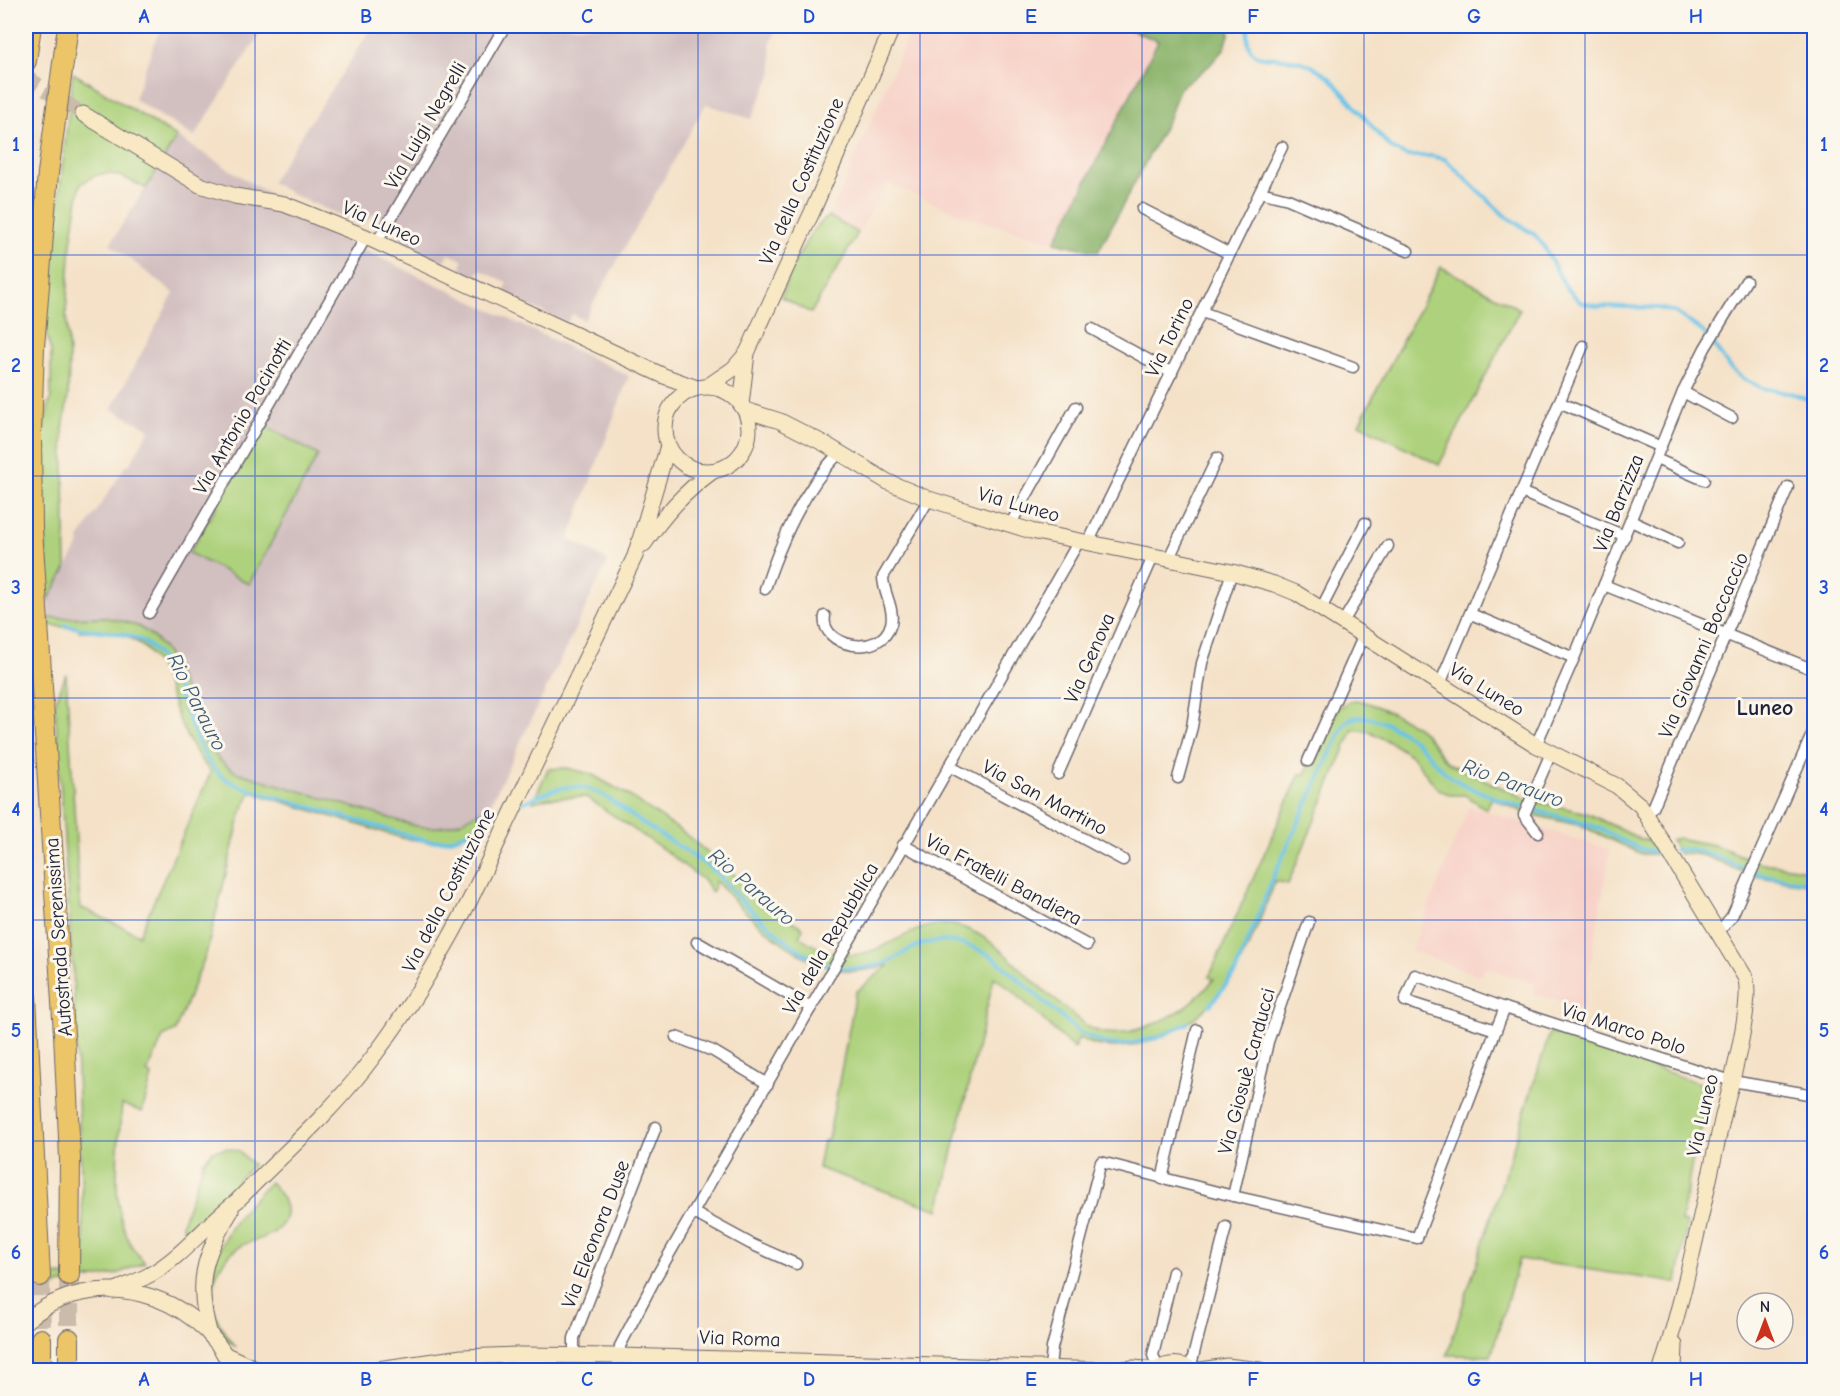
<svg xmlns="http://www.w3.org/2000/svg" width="1840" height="1396" viewBox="0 0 1840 1396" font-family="'Comic Neue',sans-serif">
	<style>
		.built { fill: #f7d1c7 }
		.industrial { fill: #d2bfc0 }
		.green { fill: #add17b; stroke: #687a5b; stroke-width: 1.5 }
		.forest { fill: #8ab36b; stroke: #566a53; stroke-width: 1.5 }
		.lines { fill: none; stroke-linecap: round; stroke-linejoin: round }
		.stream { stroke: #69c3e7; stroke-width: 4 }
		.secondary-tunnel { stroke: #cabbab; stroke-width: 15; stroke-dasharray: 15 8; stroke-linecap: butt }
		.highway-tunnel { stroke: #cabbab; stroke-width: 20; stroke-dasharray: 20 10; stroke-linecap: butt }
		.street-casing { stroke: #6c656c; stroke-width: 13 }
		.secondary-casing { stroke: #6c656c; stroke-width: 17 }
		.highway-casing { stroke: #6c656c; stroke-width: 22 }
		.street { stroke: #fff; stroke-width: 10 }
		.secondary { stroke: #f8e8c3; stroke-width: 15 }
		.highway { stroke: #edc569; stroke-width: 20 }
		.grid { fill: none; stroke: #1d4ed8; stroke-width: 1.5; stroke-opacity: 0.55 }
		.labels { text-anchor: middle; stroke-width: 6; stroke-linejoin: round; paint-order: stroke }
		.street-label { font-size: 20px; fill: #22223b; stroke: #fbf7ec }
		.water-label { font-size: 21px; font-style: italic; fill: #3b5a77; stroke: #fbf7ec }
		.quarter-label { font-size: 22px; font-weight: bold; fill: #22223b; stroke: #fbf7ec }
		.neatline { fill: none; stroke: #1d4ed8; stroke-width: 2 }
		.grid-label { font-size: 20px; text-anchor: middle; font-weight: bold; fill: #1d4ed8 }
	</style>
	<rect width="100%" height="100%" fill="#fbf7ec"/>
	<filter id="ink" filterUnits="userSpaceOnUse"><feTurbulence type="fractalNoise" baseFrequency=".0167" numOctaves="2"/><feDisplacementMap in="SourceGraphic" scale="12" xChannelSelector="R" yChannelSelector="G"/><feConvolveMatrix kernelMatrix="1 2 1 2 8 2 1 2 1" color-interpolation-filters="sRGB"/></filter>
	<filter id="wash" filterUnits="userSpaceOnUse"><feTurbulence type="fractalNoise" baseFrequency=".008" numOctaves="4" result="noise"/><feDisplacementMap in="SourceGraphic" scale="24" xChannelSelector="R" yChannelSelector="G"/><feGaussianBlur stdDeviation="1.35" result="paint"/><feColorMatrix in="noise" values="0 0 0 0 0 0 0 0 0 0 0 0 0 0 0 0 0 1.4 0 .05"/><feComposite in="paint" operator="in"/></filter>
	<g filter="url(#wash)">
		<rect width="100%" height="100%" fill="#f4e1c7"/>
		<g class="built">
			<path d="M912,26H1122L1158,41L1055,242L961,215L888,183L858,233L828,216L840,193Z"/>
			<path d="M1469,806L1610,850L1583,1008L1532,993L1534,983L1484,967L1481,976L1411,951Z"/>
		</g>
		<g class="industrial">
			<path d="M163,26H265L194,137L134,99L157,36Z"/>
			<path d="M373,26H779L770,44L773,71L751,119L706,104L584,320L572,314L567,323L504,294L507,283L481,270L472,278L461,273L462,260L449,254L441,264L405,246L397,235L396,226L373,214L362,225L292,194L271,182Z"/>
			<path d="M177,137L282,202L313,226L629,376L569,539L608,561L487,811H480L461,821L444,827L431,828L406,824L236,772L224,765L210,750L192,714L172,661L155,639L128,622L103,617L49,618L48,600L80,543L79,539L126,465H129L150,429L111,409L174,293L110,244Z"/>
		</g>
		<g class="green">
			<path d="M73,73L177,137L146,188C119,176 106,164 80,185L71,243L66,312L69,356L68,396L63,429L66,569L48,600L43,500V425L51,397V351L46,332L49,284Z"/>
			<path d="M828,216L858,233L811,313L781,297L794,263L812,232Z"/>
			<path d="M1441,267L1520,309L1439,465L1359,424Z"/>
			<path d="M264,425L318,455L249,584L189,553Z"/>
			<path d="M103,617C115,620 128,621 139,627C195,657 180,742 236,772L416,826C432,828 444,828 459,822C469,818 476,811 487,811L478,828L471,832L446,841L430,842L402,838L251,792L241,813L206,954L175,1031L163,1037L147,1073L152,1076L142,1112L122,1104C118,1150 105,1227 145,1262L117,1274L58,1285L26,1302V1276L85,1275L73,971L55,704L66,674L80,907L139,935L211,772C197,757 187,739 179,720C168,692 161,652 130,638C114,631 96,631 79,631V629L49,625V618Z"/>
			<path d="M1355,700C1371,702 1413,721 1424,733C1435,743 1438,757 1452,765L1529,800L1587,813L1640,839L1648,840L1658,854H1642L1582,826L1525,813L1492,798L1486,809L1465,795H1450L1437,788L1412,756L1393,744L1371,732L1353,729L1288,884L1275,881C1248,952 1224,1022 1142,1043C1120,1049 1099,1049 1079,1038L1074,1049L1014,992L994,977L939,1210L818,1168L823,1141L828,1140L856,992L889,965C876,968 862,972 848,971C799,966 748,917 716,881L712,892L703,880L664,850L586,797L548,798L533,802L548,769L567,768L591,774L628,795L684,833L779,912L803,928L799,936C872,989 898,913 958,926C989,934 1009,958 1031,979C1043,990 1056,1001 1069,1011C1077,1018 1085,1027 1095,1030C1111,1037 1133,1032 1148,1026C1176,1017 1196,1002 1214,979L1209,977L1300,774H1305L1336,710L1349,701Z"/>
			<path d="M1677,838L1714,845L1758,862L1814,871V885C1795,882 1774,880 1755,876C1730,870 1705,849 1679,854L1671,840Z"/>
			<path d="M1550,1032L1714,1088L1694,1152L1681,1222L1687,1223L1677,1283L1519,1259L1491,1356L1447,1355Z"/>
			<path d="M227,1148L239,1151L253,1165L187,1230H184L182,1224L204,1161L213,1151Z"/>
			<path d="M270,1182C285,1197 296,1217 273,1233C263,1240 250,1240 239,1247C217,1261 206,1291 216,1316C220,1328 229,1337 236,1347C230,1341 221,1335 216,1328C210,1317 209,1300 210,1287C215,1240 237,1215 270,1182Z"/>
		</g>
		<path class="forest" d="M1122,26H1230L1229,35L1224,49L1209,66L1179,89L1169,118L1098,252L1055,242L1158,41Z"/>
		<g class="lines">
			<g class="stream">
				<path d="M1249,26C1247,38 1246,48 1257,56C1290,61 1304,56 1332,80L1391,148L1407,156H1431L1445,159L1504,215L1535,235L1543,245L1565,286L1580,302L1597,306L1658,308L1675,312L1702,331L1712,342L1729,367L1743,379L1762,388L1794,394L1814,402"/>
				<path d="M65,625C88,632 114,629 136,638C185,659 182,736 217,772C233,789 274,796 297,803C339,815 381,828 423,840C442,843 456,839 472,830"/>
				<path d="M522,803C538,796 556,786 574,787C599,787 619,807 638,820C663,838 694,853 717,874C724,880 729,888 735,894C757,917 782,939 808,956C832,971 867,972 892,960C901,955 910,948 920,945C945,936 972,944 994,958L1080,1033L1103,1043L1120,1045L1137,1042L1157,1038L1188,1023"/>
				<path d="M1674,850C1705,845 1734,867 1763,875C1780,879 1798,880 1814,883"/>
				<path d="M1210,1005L1235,973L1275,873L1343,726C1358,703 1403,730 1418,744C1431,755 1439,771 1454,779C1478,793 1508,803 1534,810C1557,817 1579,820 1600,829C1619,838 1643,855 1663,851"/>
			</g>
		</g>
	</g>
	<g filter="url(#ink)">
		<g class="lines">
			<path class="secondary-tunnel" d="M26,77L83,114"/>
			<g class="highway-tunnel">
				<path d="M69,1275V1339"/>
				<path d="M40,1276L41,1339"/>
			</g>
			<defs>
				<g id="street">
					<path d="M1260,192L1288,199L1408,251"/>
					<path d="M1142,209L1230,254"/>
					<path d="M377,242L505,26"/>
					<path d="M1202,312L1353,367"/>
					<path d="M1092,329L1172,373"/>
					<path d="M1683,392L1732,418"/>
					<path d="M1559,402L1661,447"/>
					<path d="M1656,459L1704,480"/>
					<path d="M1521,492L1625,536"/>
					<path d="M1631,521L1678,543"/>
					<path d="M1010,525L1076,407"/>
					<path d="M1088,543L1282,147"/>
					<path d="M1168,560L1217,458"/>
					<path d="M1604,585L1814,670"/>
					<path d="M765,589C781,541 803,490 839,453"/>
					<path d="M1321,609L1365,523"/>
					<path d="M149,613L366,237"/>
					<path d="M1471,614L1574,658"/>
					<path d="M825,616C819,646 881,660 891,624C895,608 883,593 883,577L929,499"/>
					<path d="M1343,622L1388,546"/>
					<path d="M1440,684L1583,346"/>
					<path d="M1536,745L1574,658L1683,392L1705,348L1746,281"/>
					<path d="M1308,761L1364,635"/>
					<path d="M949,766L1123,860"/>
					<path d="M1058,774L1153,557"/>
					<path d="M1178,778L1192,727L1202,663L1232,572"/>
					<path d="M1647,814L1653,808L1788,487"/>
					<path d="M1538,833L1524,815L1551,753"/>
					<path d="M903,845L1087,945"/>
					<path d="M1716,931L1723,927L1732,916L1814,730"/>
					<path d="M697,942L811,1008"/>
					<path d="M1496,1030L1505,1008"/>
					<path d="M676,1037L713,1051L768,1084"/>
					<path d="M1162,1179L1197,1030"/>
					<path d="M1233,1196L1268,1042L1309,922"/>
					<path d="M694,1213L751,1244L796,1264"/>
					<path d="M574,1355V1338L656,1127"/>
					<path d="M620,1356V1346L656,1277L1079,541"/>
					<path d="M1050,1368L1052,1348L1101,1162L1233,1196L1417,1238L1496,1030L1405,1001L1415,975L1505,1008L1709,1074L1732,1081L1814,1095"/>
					<path d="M1158,1369L1153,1355L1173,1272"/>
					<path d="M1190,1369L1226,1227"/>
					<path d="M517,1370L518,1355"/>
				</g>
				<g id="secondary">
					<path d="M83,114L200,185L235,196L284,204L366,237L664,376L697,388"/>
					<path d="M708,386L733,369L747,353"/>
					<circle cx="707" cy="429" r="42"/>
					<path d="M741,405L747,353L813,210L893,26"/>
					<path d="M745,410L780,421L825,444L888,482L929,499L1031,531L1232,572L1274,584L1296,593L1536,745L1617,786L1641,806L1745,977C1754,1000 1730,1089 1723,1116C1704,1201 1687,1287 1661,1370"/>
					<path d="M644,544C664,515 684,492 713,471"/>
					<path d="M113,1291C125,1286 139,1281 151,1274C183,1256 207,1223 237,1201C279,1158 326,1117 363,1070C405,1017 439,960 470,900L635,556L668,446"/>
					<path d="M26,1321C93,1263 198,1291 233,1370"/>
					<path d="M210,1335C195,1283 203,1256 231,1211"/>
					<path d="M224,1354L259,1370"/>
					<path d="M371,1370L462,1357L518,1355L620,1356L1109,1370L1134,1368L1156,1370"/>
					<path d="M1156,1370C1168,1363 1181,1363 1193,1370"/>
					<path d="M1201,1370L1227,1366L1260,1370"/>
					<path d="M1674,1370L1675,1345"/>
				</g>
				<g id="highway">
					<path d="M68,26L48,173L34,347L31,433L32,529L64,1034L70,1158L69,1275"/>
					<path d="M26,61L31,26"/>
					<path d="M26,997L40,1276"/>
					<path d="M41,1370V1339"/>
					<path d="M69,1370V1339"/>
				</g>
			</defs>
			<use href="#street" class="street-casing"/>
			<use href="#secondary" class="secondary-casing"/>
			<use href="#highway" class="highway-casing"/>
			<use href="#street" class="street"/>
			<use href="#secondary" class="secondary"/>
			<use href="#highway" class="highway"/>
		</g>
	</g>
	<path class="grid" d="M255,26V1370M476,26V1370M698,26V1370M920,26V1370M1142,26V1370M1364,26V1370M1585,26V1370M26,255H1814M26,476H1814M26,698H1814M26,920H1814M26,1141H1814"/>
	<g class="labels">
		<g class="street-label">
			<text transform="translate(425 125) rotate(-60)" y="7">Via Luigi Negrelli</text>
			<text transform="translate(801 181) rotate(-66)" y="7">Via della Costituzione</text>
			<text transform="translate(382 223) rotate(24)" y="7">Via Luneo</text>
			<text transform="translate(1169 337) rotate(-64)" y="7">Via Torino</text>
			<text transform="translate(242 416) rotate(-60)" y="7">Via Antonio Pacinotti</text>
			<text transform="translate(1618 503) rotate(-68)" y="7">Via Barzizza</text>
			<text transform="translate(1019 504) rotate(16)" y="7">Via Luneo</text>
			<text transform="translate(1703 645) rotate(-67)" y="7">Via Giovanni Boccaccio</text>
			<text transform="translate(1089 658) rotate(-66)" y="7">Via Genova</text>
			<text transform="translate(1487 689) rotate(32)" y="7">Via Luneo</text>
			<text transform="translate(1045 797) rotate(28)" y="7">Via San Martino</text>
			<text transform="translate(1004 879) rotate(28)" y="7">Via Fratelli Bandiera</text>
			<text transform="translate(448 890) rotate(-63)" y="7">Via della Costituzione</text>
			<text transform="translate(58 937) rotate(-94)" y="7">Autostrada Serenissima</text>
			<text transform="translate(830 938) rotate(-60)" y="7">Via della Repubblica</text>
			<text transform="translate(1624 1028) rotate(18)" y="7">Via Marco Polo</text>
			<text transform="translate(1246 1071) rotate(-75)" y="7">Via Giosuè Carducci</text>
			<text transform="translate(1702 1115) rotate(-77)" y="7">Via Luneo</text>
			<text transform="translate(595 1234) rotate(-69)" y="7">Via Eleonora Duse</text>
			<text transform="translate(740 1338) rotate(2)" y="7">Via Roma</text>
		</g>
		<g class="water-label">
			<text transform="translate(197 702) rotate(63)" y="7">Rio Parauro</text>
			<text transform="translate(1513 783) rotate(20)" y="7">Rio Parauro</text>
			<text transform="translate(752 887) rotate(41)" y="7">Rio Parauro</text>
		</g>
		<g class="quarter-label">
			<text x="1765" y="715">Luneo</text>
		</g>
	</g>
	<rect width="1840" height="1396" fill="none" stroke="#fbf7ec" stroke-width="66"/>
	<g transform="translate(1765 1321)"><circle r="28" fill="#fbf7ec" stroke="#a4a2a5" stroke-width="1.5"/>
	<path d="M0-4.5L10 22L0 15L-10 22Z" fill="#c8321e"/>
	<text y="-9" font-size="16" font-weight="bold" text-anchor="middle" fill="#22223b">N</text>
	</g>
	<rect x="33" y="33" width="1774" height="1330" class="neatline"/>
	<g class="grid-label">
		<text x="144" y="23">A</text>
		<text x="366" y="23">B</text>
		<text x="587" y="23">C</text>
		<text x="809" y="23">D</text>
		<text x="1031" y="23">E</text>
		<text x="1253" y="23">F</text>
		<text x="1474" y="23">G</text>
		<text x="1696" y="23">H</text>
		<text x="16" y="151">1</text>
		<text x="1824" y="151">1</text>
		<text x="16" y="372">2</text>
		<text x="1824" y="372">2</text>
		<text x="16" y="594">3</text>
		<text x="1824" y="594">3</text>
		<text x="16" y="816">4</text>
		<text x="1824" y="816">4</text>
		<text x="16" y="1037">5</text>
		<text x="1824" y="1037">5</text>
		<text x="16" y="1259">6</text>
		<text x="1824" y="1259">6</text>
		<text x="144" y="1386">A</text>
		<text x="366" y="1386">B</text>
		<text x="587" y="1386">C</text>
		<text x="809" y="1386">D</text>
		<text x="1031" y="1386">E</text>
		<text x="1253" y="1386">F</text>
		<text x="1474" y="1386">G</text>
		<text x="1696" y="1386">H</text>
	</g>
</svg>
